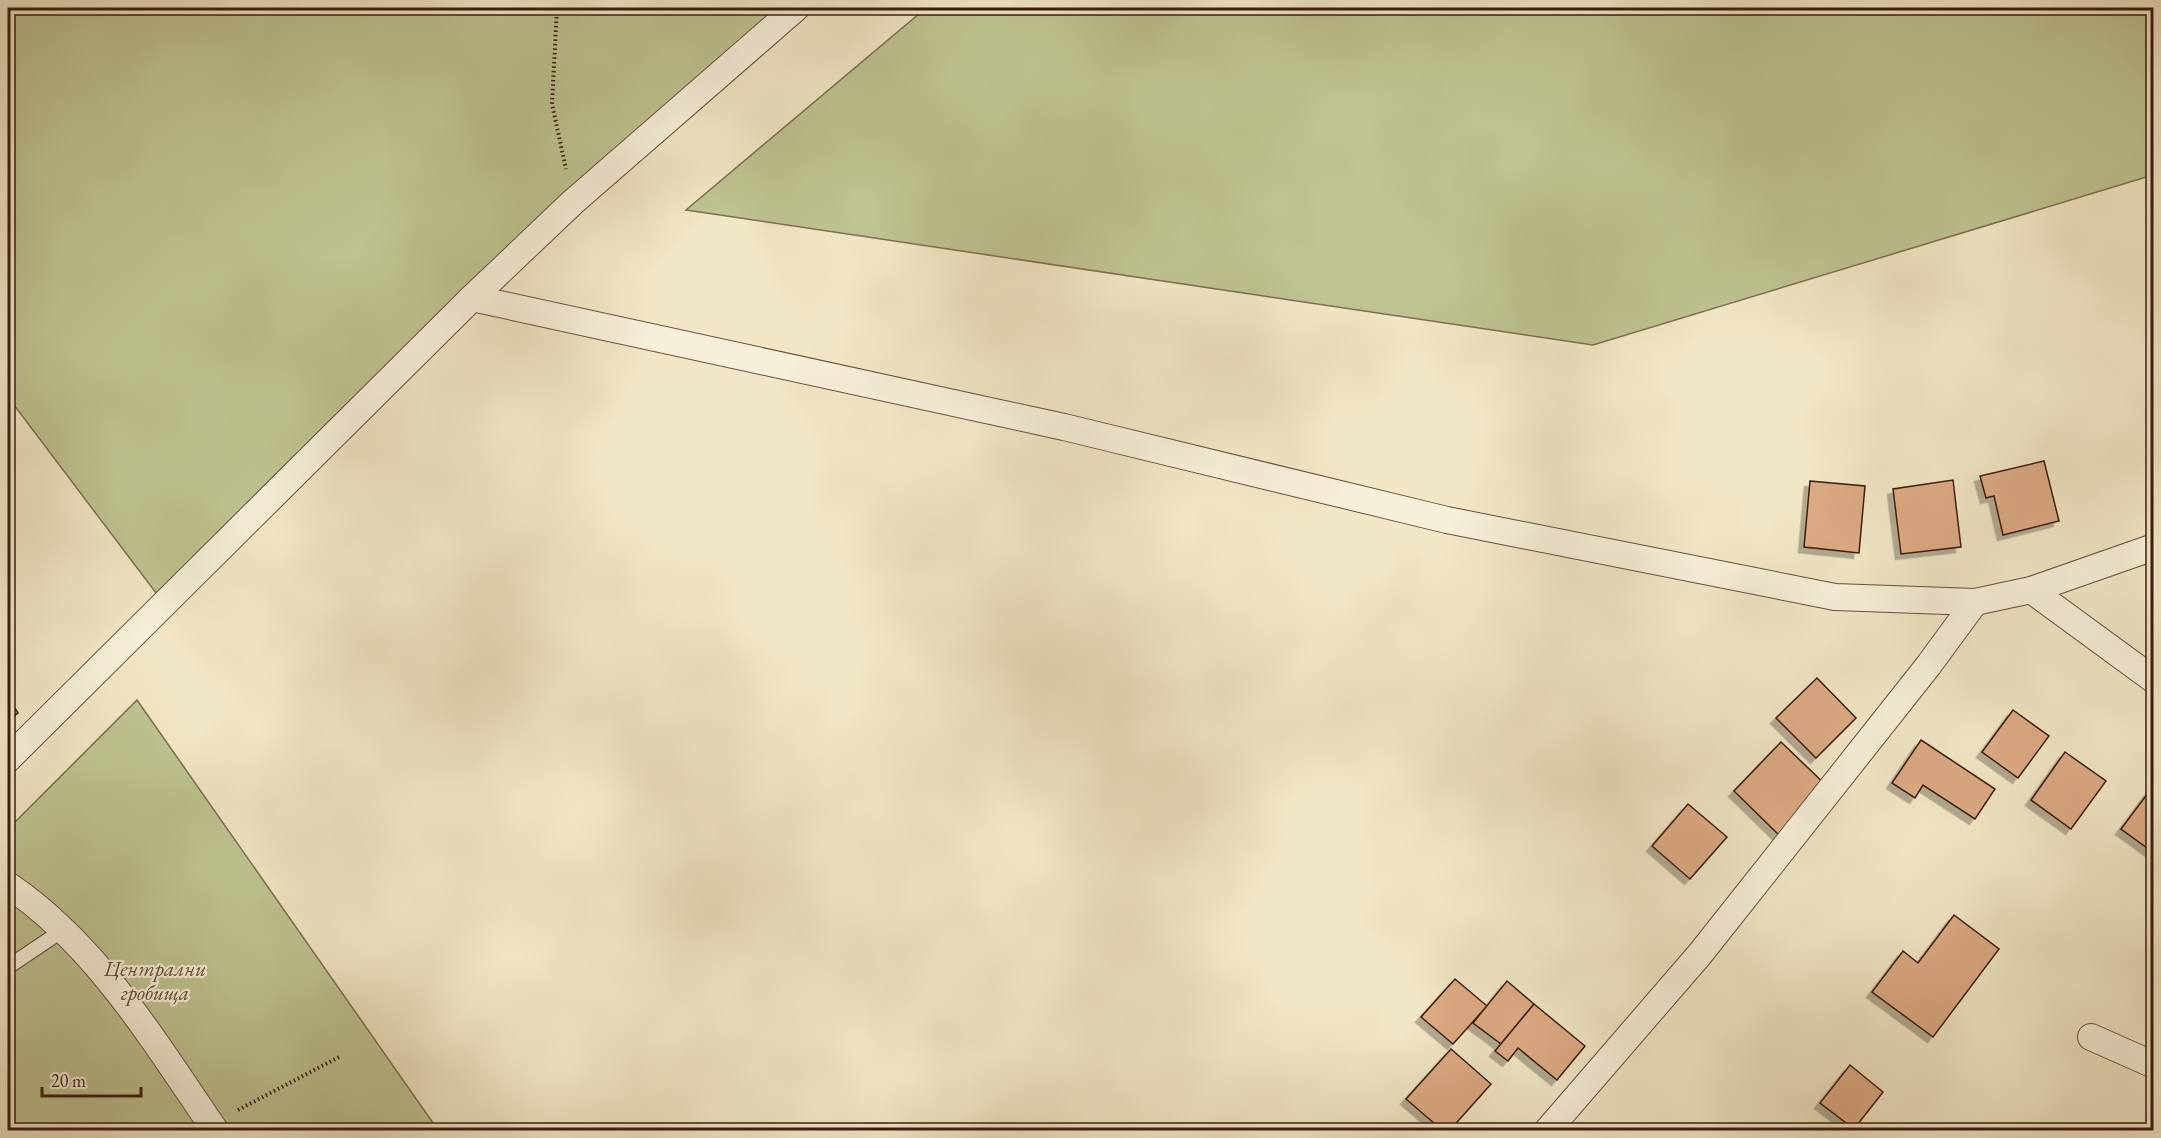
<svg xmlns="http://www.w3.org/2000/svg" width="2161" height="1138" viewBox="0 0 2161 1138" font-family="'EB Garamond',serif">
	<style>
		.green { fill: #bec391; stroke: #7c7050; stroke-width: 1.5 }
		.building { fill: #dcaa83; stroke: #3a1c10; stroke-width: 1.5; filter: url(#shadow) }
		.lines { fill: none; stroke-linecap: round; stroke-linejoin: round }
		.service-casing { stroke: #684e3d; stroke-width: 16 }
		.minor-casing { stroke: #684e3d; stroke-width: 28 }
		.path { stroke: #3a1c10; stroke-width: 4; stroke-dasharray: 1.5 3; stroke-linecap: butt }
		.service { stroke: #f6efd9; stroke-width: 14 }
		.minor { stroke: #f6efd9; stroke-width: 26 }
		.labels { text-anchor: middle; stroke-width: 4.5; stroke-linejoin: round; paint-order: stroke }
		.park-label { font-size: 21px; font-style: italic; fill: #624e37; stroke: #f6efd9 }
	</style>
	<defs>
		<filter id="shadow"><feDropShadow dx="-5.5" dy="5.5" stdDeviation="0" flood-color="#0004"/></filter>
	</defs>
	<rect width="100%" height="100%" fill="#f1e6c5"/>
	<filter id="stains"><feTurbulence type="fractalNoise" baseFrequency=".00333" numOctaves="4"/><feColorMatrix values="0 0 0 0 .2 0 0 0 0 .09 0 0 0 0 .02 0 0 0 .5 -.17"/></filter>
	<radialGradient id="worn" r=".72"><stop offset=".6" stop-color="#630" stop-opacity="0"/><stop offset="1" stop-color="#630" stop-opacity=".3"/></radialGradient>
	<g class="green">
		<path d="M8,8H800L658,128L156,593L8,397Z"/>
		<path d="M926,8H2153V175L1593,345L686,210Z"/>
		<path d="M137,700L438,1130H8V829Z"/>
	</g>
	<g class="building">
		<path d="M2044,461L2059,521L2003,535L1994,496L1986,498L1980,476Z"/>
		<path d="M1953,480L1961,547L1901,554L1893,489Z"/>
		<path d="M1810,481L1865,486L1859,553L1804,547Z"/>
		<path d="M1817,678L1856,718L1816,758L1776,718Z"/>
		<path d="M8,697L18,713L8,720Z"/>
		<path d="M2013,710L2049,736L2018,778L1982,752Z"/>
		<path d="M1921,740L1995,789L1975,819L1923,785L1915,798L1892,783Z"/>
		<path d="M1781,742L1830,789L1782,838L1734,791Z"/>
		<path d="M2065,752L2106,781L2071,829L2031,800Z"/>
		<path d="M2154,785V853L2121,829Z"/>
		<path d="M1688,804L1727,837L1690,879L1652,846Z"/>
		<path d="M1954,915L1999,949L1933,1037L1872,992L1903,951L1918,963Z"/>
		<path d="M1455,979L1487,1006L1453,1044L1421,1017Z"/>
		<path d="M1507,981L1534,1004L1501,1044L1473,1023Z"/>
		<path d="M1534,1004L1585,1046L1557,1080L1518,1048L1508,1061L1495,1051Z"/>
		<path d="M1451,1049L1491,1084L1450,1130H1442L1406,1099Z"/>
		<path d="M1850,1065L1883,1092L1854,1129L1820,1103Z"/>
	</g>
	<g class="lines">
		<defs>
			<path id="service" d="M8,967L63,930"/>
			<g id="minor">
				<path d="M472,298L1064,427L1447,520L1835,597L1975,602L2031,590L2154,547"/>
				<path d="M2031,590L2154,680"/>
				<path d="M8,759L472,298L573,202L796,8"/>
				<path d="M8,885C97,945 155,1043 215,1130"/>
				<path d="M2091,1037L2154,1065"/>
				<path d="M1548,1130L1700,954L1928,666L1975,602"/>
			</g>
		</defs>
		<use href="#service" class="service-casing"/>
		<use href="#minor" class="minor-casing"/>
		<g class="path">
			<path d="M557,8L552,104L566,169"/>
			<path d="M238,1110L339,1057"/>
		</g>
		<use href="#service" class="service"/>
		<use href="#minor" class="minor"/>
	</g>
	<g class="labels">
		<g class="park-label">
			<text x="155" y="976">Централни<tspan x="155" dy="24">гробища</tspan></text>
		</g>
	</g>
	<rect width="2161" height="1138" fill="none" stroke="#f1e6c5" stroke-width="30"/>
	<rect x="9" y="9" width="2143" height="1120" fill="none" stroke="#3a1c10" stroke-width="3"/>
	<rect x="15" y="15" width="2131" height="1108" fill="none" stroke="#3a1c10" stroke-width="1.5"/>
	<path d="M42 1087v9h99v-9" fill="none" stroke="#3a1c10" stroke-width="3"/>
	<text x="51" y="1087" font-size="18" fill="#3a1c10" stroke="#f6efd9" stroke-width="4.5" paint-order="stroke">20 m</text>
	<rect width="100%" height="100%" filter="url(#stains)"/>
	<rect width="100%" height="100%" fill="url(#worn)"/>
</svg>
